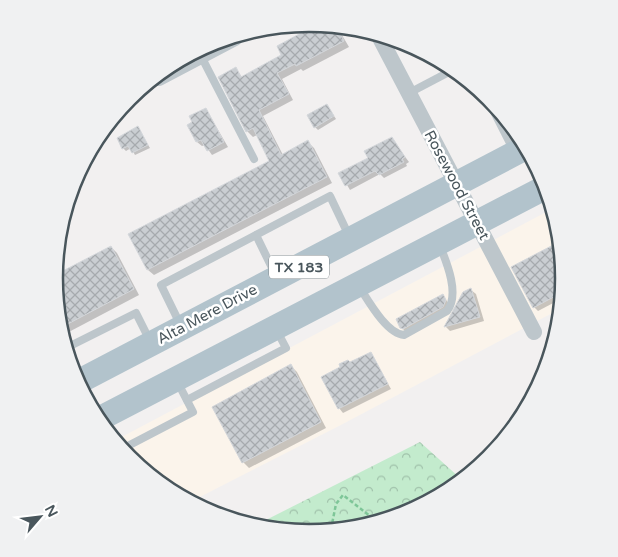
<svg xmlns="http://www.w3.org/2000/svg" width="618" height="557" viewBox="0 0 618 557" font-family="'Varela Round',sans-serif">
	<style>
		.commercial { fill: #fbf4eb }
		.park { fill: url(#park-crowns) }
		.shadow { fill: #0003 }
		.building { fill: url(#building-cross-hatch); stroke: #d4d7db }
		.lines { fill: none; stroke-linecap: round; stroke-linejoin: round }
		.path { stroke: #7ec698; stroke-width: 2.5; stroke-dasharray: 4 2.5; stroke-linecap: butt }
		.lane { stroke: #bdc6cb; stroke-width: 8 }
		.street { stroke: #bdc6cb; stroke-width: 16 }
		.primary { stroke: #b2c3cc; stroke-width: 25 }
		.labels { text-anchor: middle; stroke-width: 5; stroke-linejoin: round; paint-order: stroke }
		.shield { fill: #fff; stroke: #80898d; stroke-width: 1 }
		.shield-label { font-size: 14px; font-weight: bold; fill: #49565c }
		.street-label { font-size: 15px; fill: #49565c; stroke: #fff }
		.rim { fill: none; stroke: #49565c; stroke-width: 2.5 }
	</style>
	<defs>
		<pattern id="park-crowns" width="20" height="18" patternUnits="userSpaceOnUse" patternTransform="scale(1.25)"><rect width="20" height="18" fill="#c3ebcd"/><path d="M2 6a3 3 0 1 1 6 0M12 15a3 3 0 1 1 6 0" fill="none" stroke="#a0c1aa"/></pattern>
		<pattern id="building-cross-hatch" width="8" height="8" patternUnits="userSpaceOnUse" patternTransform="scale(1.25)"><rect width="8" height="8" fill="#caced2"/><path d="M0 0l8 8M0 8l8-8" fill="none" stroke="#a6aaae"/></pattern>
	</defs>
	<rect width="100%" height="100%" fill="#f2f0f0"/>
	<path class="commercial" d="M550,210L564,279L558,310L339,426L192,501L129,458L116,440Z"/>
	<path class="park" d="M420,442L460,478L406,514L309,533L260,523Z"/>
	<g class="shadow">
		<path d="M318,26L339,30L349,47L303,71L301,69L282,79L293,100L263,116L283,155L308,142L314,148L332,183L154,275L148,270L130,235L271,161L257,135L253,137L247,131L236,69L242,77L283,55Z"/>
		<path d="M327,105L336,119L318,130L315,127Z"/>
		<path d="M206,109L228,147L212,155L205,145L202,146L197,142L188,125L194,122Z"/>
		<path d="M138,128L150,148L135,155L131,148L126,151L123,148Z"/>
		<path d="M391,138L409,162L406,164L407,166L384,178L380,174L350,190L340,173L369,158Z"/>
		<path d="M111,247L117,253L139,295L65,334L55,277Z"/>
		<path d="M564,279L559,300L538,311L534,307Z"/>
		<path d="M471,290L476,294L484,321L450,331L445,326Z"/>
		<path d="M443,296L450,305L406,332L401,327Z"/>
		<path d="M371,353L391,389L343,413L339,408L342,368Z"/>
		<path d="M291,366L297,372L326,428L249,468L243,462Z"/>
	</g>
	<g class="building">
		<path d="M316,25L338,29L344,41L296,66L295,64L277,73L289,94L259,110L281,155L308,140L327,177L147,270L128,234L269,161L253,128L246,132L218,77L236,67L241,77L281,55L277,46Z"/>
		<path d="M327,104L334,116L314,128L307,115Z"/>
		<path d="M206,108L224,142L207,151L201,140L196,142L187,125L192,122L189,116Z"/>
		<path d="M138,126L148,145L132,153L128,146L122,149L117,138Z"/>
		<path d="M392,137L405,157L402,159L404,162L379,175L375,171L345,186L338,173L368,158L364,151Z"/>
		<path d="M557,243L564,279L561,293L533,308L511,267Z"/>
		<path d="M111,246L134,289L64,326L55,275Z"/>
		<path d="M471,288L480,317L444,327L463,292Z"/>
		<path d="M443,294L446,300L443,307L403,329L400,328L396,319Z"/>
		<path d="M371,352L388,384L338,409L321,377L340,367L339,364L348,360L350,362Z"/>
		<path d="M291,364L321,422L242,463L212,407Z"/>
	</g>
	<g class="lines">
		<path class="path" d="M331,529L336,504L343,495L375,520"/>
		<g class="lane">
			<path d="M201,56L254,159"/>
			<path d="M409,93L449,72"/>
			<path d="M486,96L514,151"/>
			<path d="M256,235L276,276"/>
			<path d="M360,288C369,302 387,334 404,335L447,311C460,295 447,263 440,246"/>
			<path d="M180,324L161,285L330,196L349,236"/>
			<path d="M68,347L136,313L150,341"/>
			<path d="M187,400L286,348L277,331"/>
			<path d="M122,449L193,412L178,383"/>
		</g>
		<g class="street">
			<path d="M380,38L534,332"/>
			<path d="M159,78L235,38"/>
		</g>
		<g class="primary">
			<path d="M78,382L523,149"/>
			<path d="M101,418L546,187"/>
		</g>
	</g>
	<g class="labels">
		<rect class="shield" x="269" y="255.5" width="60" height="23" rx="4"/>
		<g class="shield-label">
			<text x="299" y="272">TX 183</text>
		</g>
		<g class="street-label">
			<text transform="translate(457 185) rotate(62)" y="5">Rosewood Street</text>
			<text transform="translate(207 314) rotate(-28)" y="5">Alta Mere Drive</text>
		</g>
	</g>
	<path d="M0 0H618V557H0ZM63 278a246 246 0 1 1 492 0a246 246 0 1 1-492 0Z" fill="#f0f1f2" fill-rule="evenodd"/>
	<path class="rim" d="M63 278a246 246 0 1 1 492 0a246 246 0 1 1-492 0Z"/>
	<g transform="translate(40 517) rotate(62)" stroke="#ffffff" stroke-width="4" paint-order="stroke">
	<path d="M0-4L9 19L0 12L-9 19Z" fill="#49565c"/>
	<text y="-8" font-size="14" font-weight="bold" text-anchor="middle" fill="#49565c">N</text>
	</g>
</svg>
